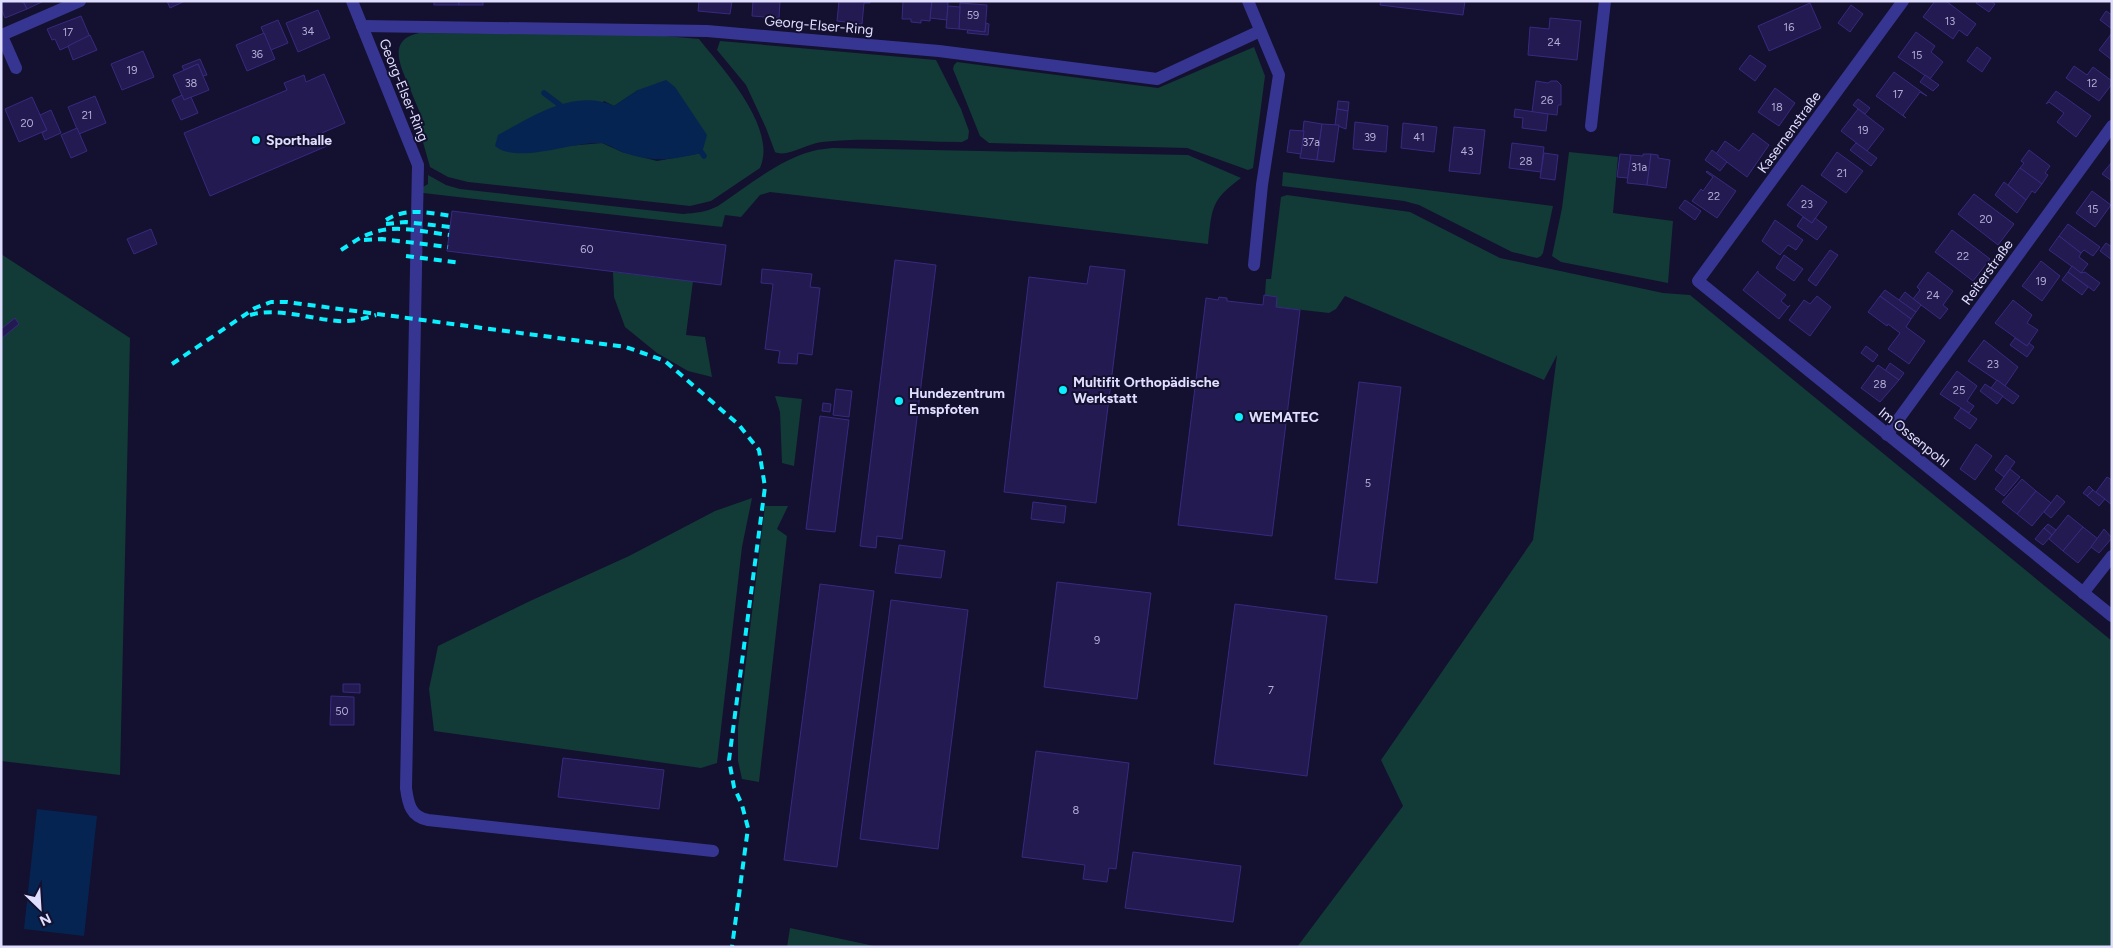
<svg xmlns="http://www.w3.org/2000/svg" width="2113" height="948" viewBox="0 0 2113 948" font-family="Figtree,sans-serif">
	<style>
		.green { fill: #123a37; fill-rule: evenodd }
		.water { fill: #062452 }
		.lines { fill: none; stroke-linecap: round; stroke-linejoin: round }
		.stream { stroke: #062452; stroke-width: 5.5 }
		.building { fill: #231a52; stroke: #372a80 }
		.street { stroke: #363692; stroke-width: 12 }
		.rail { stroke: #0af0ff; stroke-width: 4; stroke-dasharray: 8 6; stroke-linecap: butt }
		.poi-dot { fill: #0af0ff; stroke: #14102f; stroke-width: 2 }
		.labels { text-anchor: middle; stroke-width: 4; stroke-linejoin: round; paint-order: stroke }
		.number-label { font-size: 11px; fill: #b1add4 }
		.street-label { font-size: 14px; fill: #e0deff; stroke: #14102f }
		.poi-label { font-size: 14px; font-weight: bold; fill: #e0deff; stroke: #14102f; text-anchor: start }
	</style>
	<rect width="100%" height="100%" fill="#14102f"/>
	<g class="green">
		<path d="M419,33L643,34L699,39C722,68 778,128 760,168L711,201L690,206L468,182L448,177L430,167L419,128L425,125C420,113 415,101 410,89C401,67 386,40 419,33ZM638,90L701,153L657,161L622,152L602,143L567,146L604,101L614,106Z"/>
		<path d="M720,41L936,60L961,109L969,131L968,139L962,142C916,142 868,137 822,142C808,143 787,158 775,152L766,128L746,85L717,50Z"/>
		<path d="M1254,47L1265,76L1253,168L1248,170L1187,148L989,143L980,136L953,69L954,65L957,62L1158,88Z"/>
		<path d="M833,148L1188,155L1241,178C1211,200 1212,208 1208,244L770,192L760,195L741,217L725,215L722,227L423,193V187L428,184V175L446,185L460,189L683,214C696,213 706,212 718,206C746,187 780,159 813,151C819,149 826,149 833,148Z"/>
		<path d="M1569,152L1618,157L1613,213L1673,221L1668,283L1561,262L1552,256L1562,208Z"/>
		<path d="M1283,172L1553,206L1543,253L1541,256L1537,258L1512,252L1419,205L1404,201L1282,186Z"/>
		<path d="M1287,195L1410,212L1500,258L1663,293L1690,295L2112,641V947H1297L1403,806L1381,760L1533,540L1557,355L1544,380L1345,296L1336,309L1329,313L1276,307L1265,295L1266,279H1271L1281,197Z"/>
		<path d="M1,254L130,338L120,775L1,761Z"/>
		<path d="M613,272L693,281L686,335L705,337L712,377L688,371L657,353L625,327L614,297Z"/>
		<path d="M775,396L802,399L794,466L782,463L780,412Z"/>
		<path d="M752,498L742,547L717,763L701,768L434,731L429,689L438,646L530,601L629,556L715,511Z"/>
		<path d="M765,506H788L777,529L787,536L759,782L742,779L738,761V727Z"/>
		<path d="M790,928L879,947H787Z"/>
	</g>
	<g class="water">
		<path d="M666,80L675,87L707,135L702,153C670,160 653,163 622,152C615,149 608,144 601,143C571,141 518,165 495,146L498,135C532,117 574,88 614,106L638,90Z"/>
		<path d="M37,809L97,816L84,936L24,929Z"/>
	</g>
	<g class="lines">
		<g class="stream">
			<path d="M544,93L560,105"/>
			<path d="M702,153L704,156"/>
		</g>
	</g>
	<g class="building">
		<path d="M1,1H23L27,9L5,18L1,8Z"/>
		<path d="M23,1H44L27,9Z"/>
		<path d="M167,1H185L170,8Z"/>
		<rect x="434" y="1" width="25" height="4"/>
		<rect x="459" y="1" width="24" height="4"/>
		<path d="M699,1H732L730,14L698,11Z"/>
		<path d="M753,1H780L779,18L752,16Z"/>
		<path d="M839,1H870V3H864L862,24L837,21Z"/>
		<path d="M903,1H932L930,21L921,20V23L911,22V19H902Z"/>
		<path d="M932,1H948L947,20L930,18Z"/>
		<path d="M1381,1H1465L1463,15L1380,5Z"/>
		<path d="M1935,1H1946L1976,24L1967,36L1959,30L1953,39L1923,17Z"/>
		<path d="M1977,1H1991L1995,4L1989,12L1976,3Z"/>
		<path d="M960,3L987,5L985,32L959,29Z"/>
		<path d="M1810,3L1821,28L1769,51L1758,26Z"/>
		<path d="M1851,5L1863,14L1850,32L1838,23Z"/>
		<path d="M948,6L960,7L959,29L946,28Z"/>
		<path d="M318,10L330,38L298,52L286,23Z"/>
		<path d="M2106,11L2112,15V29L2100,20Z"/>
		<path d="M81,16L90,37L60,50L55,39L52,40L47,29Z"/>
		<path d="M1550,18L1581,21L1577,60L1528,55L1530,27L1549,29Z"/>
		<path d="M278,20L288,43L271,50L261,27Z"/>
		<path d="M986,23L989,24L988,35L967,33L968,30L985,32Z"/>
		<path d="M1916,32L1935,46L1931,52L1943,62L1930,79L1898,57Z"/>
		<path d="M264,33L275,59L247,71L236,45Z"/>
		<path d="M2112,33V60L2099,50Z"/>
		<path d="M90,35L97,50L73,60L68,46Z"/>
		<path d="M1977,47L1991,58L1982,72L1967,61Z"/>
		<path d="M143,51L154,77L122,90L111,64Z"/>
		<path d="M1750,55L1766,66L1755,81L1739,69Z"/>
		<path d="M200,59L207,75L203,76L198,64L184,70L182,66Z"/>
		<path d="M198,64L209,90L184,100L173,75Z"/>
		<path d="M2074,66L2087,75L2093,67L2112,81V84L2099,101L2066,78Z"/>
		<path d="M1894,72L1927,96L1920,92L1903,115L1906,118L1876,96Z"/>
		<path d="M324,74L345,123L322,133L327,146L210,196L184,133L287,90L284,83L304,75L306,82Z"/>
		<path d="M1925,75L1939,85L1933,91L1920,82Z"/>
		<path d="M1536,81L1548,83L1551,81H1557L1561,85V105H1558L1557,115L1532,112Z"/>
		<path d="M1775,88L1795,103L1779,126L1758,112Z"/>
		<path d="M2056,91L2091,116L2076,137L2057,122L2064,113L2049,102L2046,104Z"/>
		<path d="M182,95L184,100L191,97L198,113L181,120L172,100Z"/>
		<path d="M95,96L106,123L79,134L68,107Z"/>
		<path d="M32,97L47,130L19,142L5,109Z"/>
		<path d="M1858,99L1870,108L1865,114L1853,105Z"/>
		<path d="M1338,101L1349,102L1348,111L1337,109Z"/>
		<path d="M1337,109L1348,111L1346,129L1335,125Z"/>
		<path d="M1515,109L1548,114L1546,131L1522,128L1523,118L1514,117Z"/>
		<path d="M1858,109L1884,129L1867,151L1841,131Z"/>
		<path d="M51,110L61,133L45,140L42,133L47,130L40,115Z"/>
		<path d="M1304,121L1322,124L1317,160L1300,158Z"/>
		<path d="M1355,122L1388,126L1386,152L1353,149Z"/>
		<path d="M1403,123L1437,127L1434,152L1401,148Z"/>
		<path d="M1322,124L1339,125L1334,162L1317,160Z"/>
		<path d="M1454,127L1485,130L1480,174L1449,171Z"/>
		<path d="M77,128L87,151L71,158L61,135Z"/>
		<path d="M1290,130L1304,131L1301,154L1287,152Z"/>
		<path d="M1753,133L1769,145L1747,177L1716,154L1725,141L1739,151Z"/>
		<path d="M1512,143L1544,147L1541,172L1509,168Z"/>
		<path d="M1856,143L1877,158L1871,166L1850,150Z"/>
		<path d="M1712,150L1727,162L1720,171L1705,160Z"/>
		<path d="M2029,150L2050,166L2045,173L2048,175L2042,184L2020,168L2024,163L2021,161Z"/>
		<path d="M1837,152L1863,171L1846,193L1821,175Z"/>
		<path d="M1544,153L1558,155L1555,180L1540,178Z"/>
		<path d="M1620,154L1631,155L1628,178L1617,177Z"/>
		<path d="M1643,154H1651L1647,185L1627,183L1631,155L1643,156Z"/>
		<path d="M1651,154L1658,155V158L1670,160L1666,188L1647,185Z"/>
		<path d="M2112,162V181L2102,174Z"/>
		<path d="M2020,168L2042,184L2035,193L2032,191L2026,200L2008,185Z"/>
		<path d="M1707,171L1736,191L1717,218L1692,201L1701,189L1703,191L1713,177L1706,172Z"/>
		<path d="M2004,182L2026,200L2017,213L1995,195Z"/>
		<path d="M1802,185L1827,202L1812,223L1787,205Z"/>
		<path d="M2092,191L2111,205L2095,227L2076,213Z"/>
		<path d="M1974,194L2014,224L1998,245L1958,214Z"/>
		<path d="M1685,200L1701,211L1695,220L1679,208Z"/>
		<path d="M452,211L726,245L721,285L447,251Z"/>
		<path d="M1803,217L1812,223L1815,218L1827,227L1817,240L1797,226Z"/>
		<path d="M1775,220L1803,240L1796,250L1788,245L1780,255L1762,241Z"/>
		<path d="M2068,224L2100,247L2093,256L2084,250L2081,253L2059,236Z"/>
		<path d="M151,229L157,244L134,254L127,239Z"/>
		<path d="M1952,230L1990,259L1973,281L1935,252Z"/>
		<path d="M2059,236L2081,253L2079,257L2088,264L2081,273L2049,250Z"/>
		<path d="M2106,243L2112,247V260L2100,251Z"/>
		<path d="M1830,250L1838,255L1816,286L1808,280Z"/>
		<path d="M1784,255L1803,269L1794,281L1776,268Z"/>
		<path d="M895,260L936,265L902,539L877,536L876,548L860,546Z"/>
		<path d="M2041,261L2060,276L2042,301L2022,286Z"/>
		<path d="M1090,266L1125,270L1096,503L1004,492L1029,277L1087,284Z"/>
		<path d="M2072,266L2081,273L2085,272L2100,283L2094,291L2068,272Z"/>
		<path d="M762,269L812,274L810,287L820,288L812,355L798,353L797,364L778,363L780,351L765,349L773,284L761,283Z"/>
		<path d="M1758,271V273L1786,295L1781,301L1788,307L1790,305L1779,319L1743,290Z"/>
		<path d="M1928,272L1953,291L1943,305L1948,309L1940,319L1913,299L1920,290L1917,287Z"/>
		<path d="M2068,272L2088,287L2082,295L2062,280Z"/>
		<path d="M1885,290L1916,312L1911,319L1880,296Z"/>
		<path d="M1905,292L1921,305L1916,312L1899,300Z"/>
		<path d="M1264,295L1277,297L1276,307L1300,310L1272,536L1178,525L1206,298L1218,300L1219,297L1227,298V301L1263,305Z"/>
		<path d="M1817,296L1831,307L1810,336L1789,320L1804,300L1810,304Z"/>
		<path d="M1880,296L1911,319L1906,327L1925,341L1909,364L1888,349L1900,333L1888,324L1887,326L1868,312Z"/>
		<path d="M2013,300L2032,315L2027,323L2038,330L2027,346L1995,323Z"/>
		<path d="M15,318L19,324L1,339V329Z"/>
		<path d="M2015,338L2027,346L2029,343L2034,347L2027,357L2010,345Z"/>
		<path d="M1984,340L2018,367L2005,386L1968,361Z"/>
		<path d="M1866,346L1878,355L1873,362L1861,353Z"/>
		<path d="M1890,363L1904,373L1899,380L1885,371Z"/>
		<path d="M1878,365L1899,380L1880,402L1861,388Z"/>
		<path d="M1957,371L1977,386L1967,401L1974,406L1969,413L1940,394Z"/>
		<path d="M1997,380L2019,396L2013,404L1991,388Z"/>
		<path d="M1359,382L1401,387L1377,583L1335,579Z"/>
		<path d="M1985,384L2003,396L1997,404L1980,391Z"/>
		<path d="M836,389L852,391L849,417L833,415Z"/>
		<path d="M823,403L831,404L830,412L822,411Z"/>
		<path d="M1961,408L1977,419L1970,429L1954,418Z"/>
		<path d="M820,416L849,420L835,532L806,529Z"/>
		<path d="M1976,444L1992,456L1975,480L1960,469Z"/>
		<path d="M2006,455L2015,462L2004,477L1995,470Z"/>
		<path d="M2010,469L2020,477L2004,496L1995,489Z"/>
		<path d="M2107,477L2112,480V505L2096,492Z"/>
		<path d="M2022,479L2036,491L2017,514L2002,502Z"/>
		<path d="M2089,486L2093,490L2087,496L2083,493Z"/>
		<path d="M2093,490L2105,499L2099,506L2087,496Z"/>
		<path d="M2036,491L2051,503L2032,526L2017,514Z"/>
		<path d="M2057,495L2065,502L2051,518L2044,512Z"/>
		<path d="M1033,502L1066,506L1064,523L1031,519Z"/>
		<path d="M2068,515L2083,527L2063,551L2049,539Z"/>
		<path d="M2048,524L2056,530L2052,535L2044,528Z"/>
		<path d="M2083,527L2098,539L2078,563L2063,551Z"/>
		<path d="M2044,528L2052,535L2043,545L2035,539Z"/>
		<path d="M2104,529L2112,538L2099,553L2091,547Z"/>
		<path d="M899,545L945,551L941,578L895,573Z"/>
		<path d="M1057,582L1151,593L1137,699L1044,687Z"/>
		<path d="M820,584L874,591L837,867L784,860Z"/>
		<path d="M891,600L968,610L938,849L860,839Z"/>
		<path d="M1235,604L1327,616L1307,776L1214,764Z"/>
		<path d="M343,684H360V693L343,692Z"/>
		<path d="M331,696L354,697V725H330Z"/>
		<path d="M1036,751L1129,763L1116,869L1109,868L1107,882L1083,879L1085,865L1022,857Z"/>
		<path d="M563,758L664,770L659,809L558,797Z"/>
		<path d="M1133,852L1241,866L1233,922L1125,908Z"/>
	</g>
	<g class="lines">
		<g class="street">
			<path d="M352,1L418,165L406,788C408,804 411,817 428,820L713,851"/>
			<path d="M1248,1L1279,75L1262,185L1254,265"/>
			<path d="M1903,1L1698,281L2112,616"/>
			<path d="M362,26L707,31L939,51L1157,79L1260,31"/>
			<path d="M1,34L16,68"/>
			<path d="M2,35L80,1"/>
			<path d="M1591,126L1605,1"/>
			<path d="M1887,435L2112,126"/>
			<path d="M2083,593L2112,556"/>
		</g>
		<g class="rail">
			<path d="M386,220C406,207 430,213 452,216"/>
			<path d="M386,224L406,222L450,227"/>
			<path d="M364,240L382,239L448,247"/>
			<path d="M341,250C351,244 361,236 372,233C396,224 424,232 449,235"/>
			<path d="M406,256L461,263"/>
			<path d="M250,315C278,307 310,319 338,321C351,322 363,319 376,315"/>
			<path d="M172,364L255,308L271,302H287L626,347L665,361L739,425L759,450L765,487L729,760L734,787L742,805L748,828L732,947"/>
		</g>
	</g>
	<g class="poi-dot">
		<circle cx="256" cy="140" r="5"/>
		<circle cx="1063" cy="390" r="5"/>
		<circle cx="899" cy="401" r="5"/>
		<circle cx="1239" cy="417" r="5"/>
	</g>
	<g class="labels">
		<g class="number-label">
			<text x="973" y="19">59</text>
			<text x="1950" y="25">13</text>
			<text x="1789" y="31">16</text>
			<text x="308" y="35">34</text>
			<text x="68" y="36">17</text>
			<text x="1554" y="46">24</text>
			<text x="257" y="58">36</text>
			<text x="1917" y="59">15</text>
			<text x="132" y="74">19</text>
			<text x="191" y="87">38</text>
			<text x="2092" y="87">12</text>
			<text x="1898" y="98">17</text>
			<text x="1547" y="104">26</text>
			<text x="1777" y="111">18</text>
			<text x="87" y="119">21</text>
			<text x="27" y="127">20</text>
			<text x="1863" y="134">19</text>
			<text x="1370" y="141">39</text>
			<text x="1419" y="141">41</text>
			<text x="1311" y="146">37a</text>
			<text x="1467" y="155">43</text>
			<text x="1526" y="165">28</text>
			<text x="1639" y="171">31a</text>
			<text x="1842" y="177">21</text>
			<text x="1714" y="200">22</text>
			<text x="1807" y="208">23</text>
			<text x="2093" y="213">15</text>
			<text x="1986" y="223">20</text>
			<text x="587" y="253">60</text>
			<text x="1963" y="260">22</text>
			<text x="2041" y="285">19</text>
			<text x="1933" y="299">24</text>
			<text x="1993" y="368">23</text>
			<text x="1880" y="388">28</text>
			<text x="1959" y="394">25</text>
			<text x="1368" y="487">5</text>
			<text x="1097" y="644">9</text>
			<text x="1271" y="694">7</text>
			<text x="342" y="715">50</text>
			<text x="1076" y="814">8</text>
		</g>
		<g class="street-label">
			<text transform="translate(819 25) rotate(5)" y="5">Georg-Elser-Ring</text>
			<text transform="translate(404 90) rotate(68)" y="5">Georg-Elser-Ring</text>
			<text transform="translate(1789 132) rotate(-54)" y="5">Kasernenstraße</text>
			<text transform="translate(1987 272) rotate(-54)" y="5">Reiterstraße</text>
			<text transform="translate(1914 437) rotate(39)" y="5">Im Ossenpohl</text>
		</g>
		<g class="poi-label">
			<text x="266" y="145">Sporthalle</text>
			<text x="1073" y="387">Multifit Orthopädische<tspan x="1073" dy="16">Werkstatt</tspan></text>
			<text x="909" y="398">Hundezentrum<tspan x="909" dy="16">Emspfoten</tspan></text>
			<text x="1249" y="422">WEMATEC</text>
		</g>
	</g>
	<rect width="2113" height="948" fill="none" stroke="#e0deff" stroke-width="5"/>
	<g transform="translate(40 908) rotate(155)" stroke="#14102f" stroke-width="4" paint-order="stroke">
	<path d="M0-4L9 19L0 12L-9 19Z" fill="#e0deff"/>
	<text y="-8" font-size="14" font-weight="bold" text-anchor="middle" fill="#e0deff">N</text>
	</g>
</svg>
